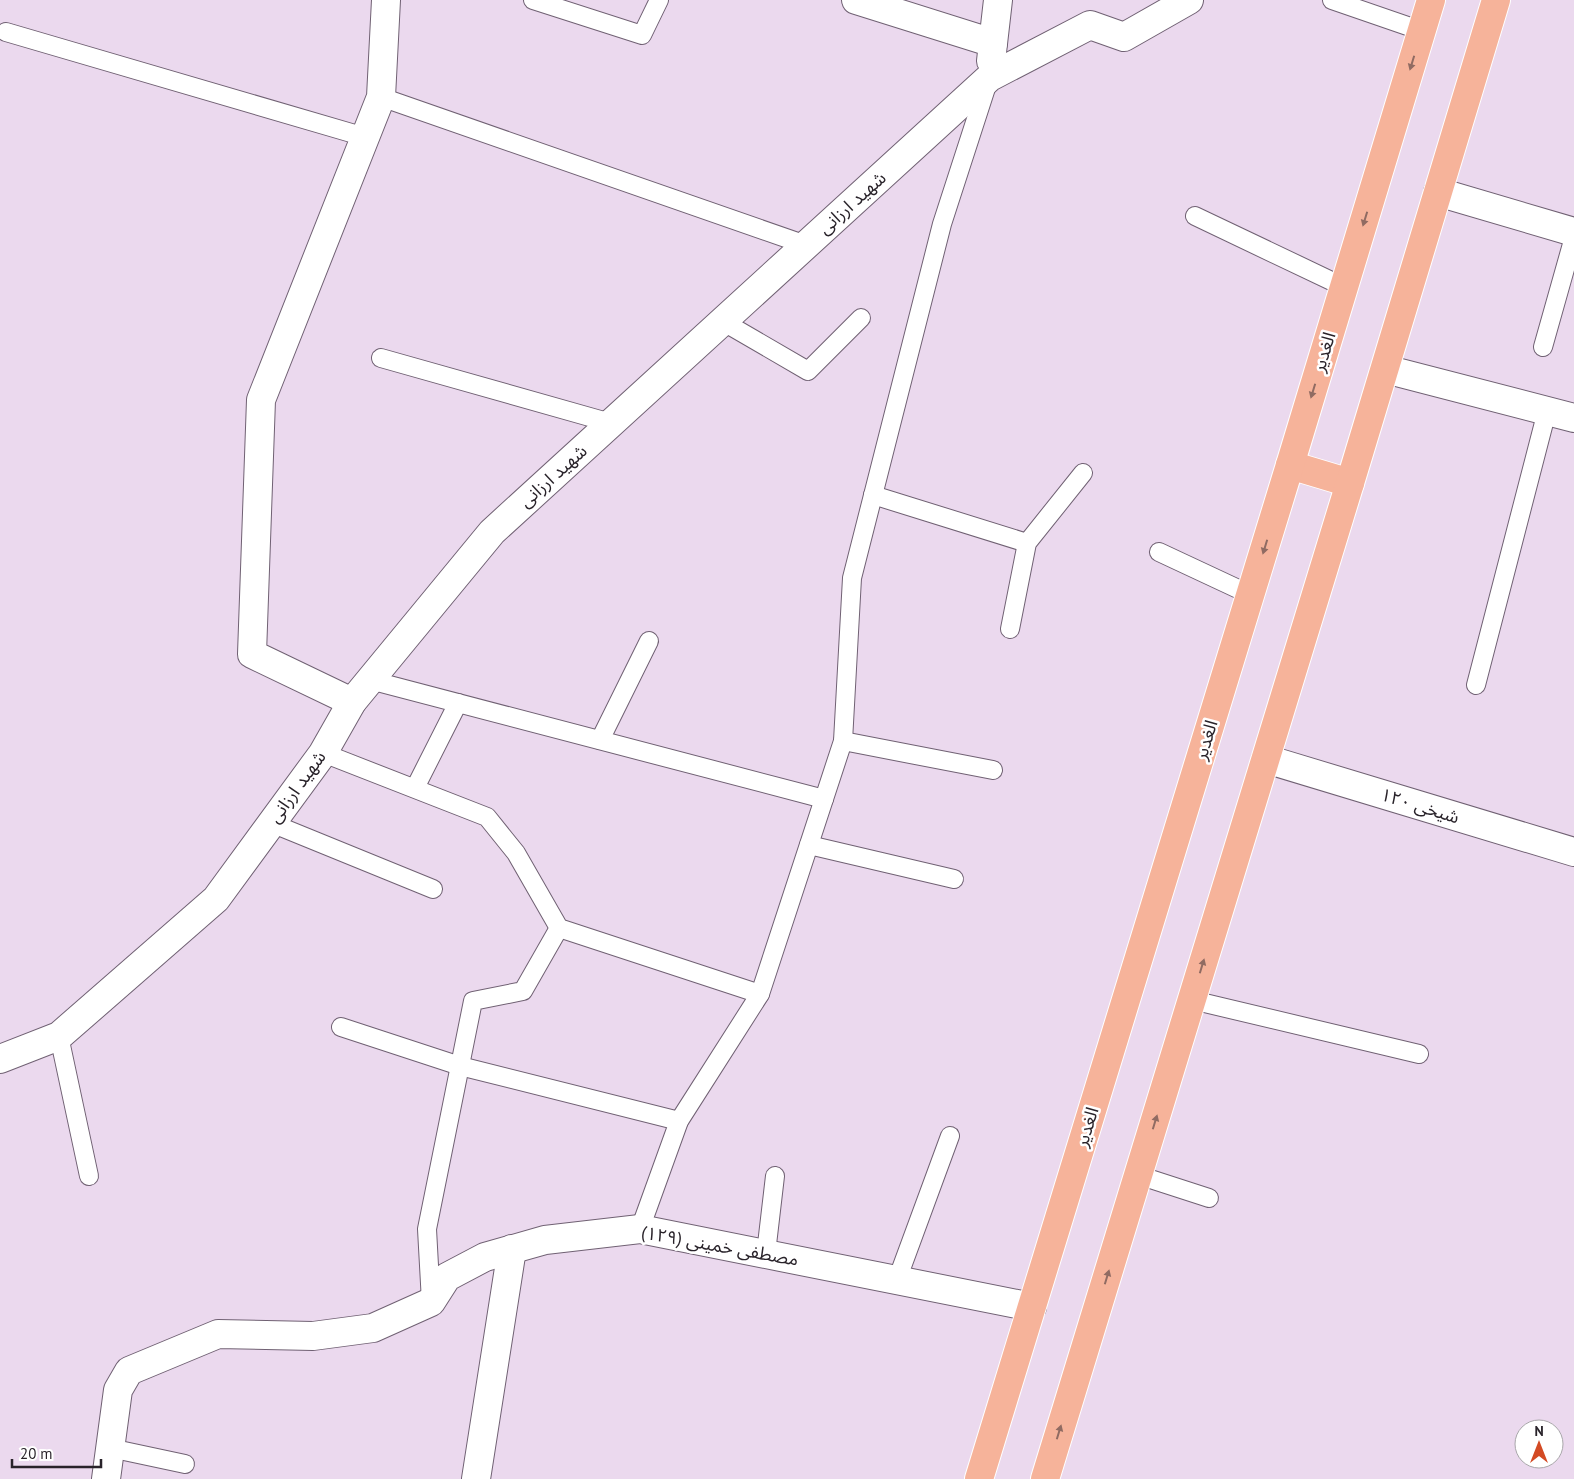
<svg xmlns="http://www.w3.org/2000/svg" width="1574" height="1479" viewBox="0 0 1574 1479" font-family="'PT Sans','Noto Sans Arabic',sans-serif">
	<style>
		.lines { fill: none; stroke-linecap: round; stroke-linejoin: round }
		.lane-casing { stroke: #706173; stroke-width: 20 }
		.street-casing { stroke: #706173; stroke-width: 30 }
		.primary-casing { stroke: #fff; stroke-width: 30 }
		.lane { stroke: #fff; stroke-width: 18 }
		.street { stroke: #fff; stroke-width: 28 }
		.primary { stroke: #f6b39a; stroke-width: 28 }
		.oneway { fill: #906b62 }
		.labels { text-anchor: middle; stroke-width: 5; stroke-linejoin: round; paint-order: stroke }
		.street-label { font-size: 18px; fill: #29232a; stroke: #fff }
	</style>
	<rect width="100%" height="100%" fill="#ebd9ee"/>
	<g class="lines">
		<defs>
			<g id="lane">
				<path d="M533,0L642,35L659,0"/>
				<path d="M1332,0L1422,31"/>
				<path d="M6,32L365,137"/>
				<path d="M381,97L806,245"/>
				<path d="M1195,216L1344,287"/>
				<path d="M722,321L808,371L861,318"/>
				<path d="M1543,347L1574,237"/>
				<path d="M381,358L611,423"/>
				<path d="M873,495L1027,543"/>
				<path d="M1159,552L1251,595"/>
				<path d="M1010,629L1027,543L1083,473"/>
				<path d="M370,680L824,799"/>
				<path d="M1476,685L1547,411"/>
				<path d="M600,740L649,641"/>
				<path d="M843,741L993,770"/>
				<path d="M323,753L487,817L516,853L559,928L760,994"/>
				<path d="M415,788L458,703"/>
				<path d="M271,823L433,889"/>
				<path d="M809,845L954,879"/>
				<path d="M1192,1000L1419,1054"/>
				<path d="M341,1027L460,1066L679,1121"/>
				<path d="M59,1036L89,1176"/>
				<path d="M1138,1175L1209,1198"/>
				<path d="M640,1229L679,1121L760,994L843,741L852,578L942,224L988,82"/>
				<path d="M766,1253L775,1176"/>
				<path d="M897,1280L950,1136"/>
				<path d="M431,1302L427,1229L473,1001L523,991L559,928"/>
				<path d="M110,1448L185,1464"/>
			</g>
			<g id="street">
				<path d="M856,0L993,43"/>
				<path d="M991,61L998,0"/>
				<path d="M1438,192L1574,232"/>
				<path d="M1385,369L1574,418"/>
				<path d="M352,702L252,654L261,400L381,97L386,0"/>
				<path d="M1266,759L1574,852"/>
				<path d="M0,1059L59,1036L216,899L323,753L352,702L492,532L990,77L1090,25L1124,37L1189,0"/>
				<path d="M106,1479L118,1390L129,1371L218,1334L313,1336L373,1328L431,1302L447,1277L485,1257L545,1240L640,1229L1032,1307"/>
				<path d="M476,1479L512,1249"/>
			</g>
			<g id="primary">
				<path d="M1290,465L1350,483"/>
				<path d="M979,1479L1290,465L1431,0"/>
				<path d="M1045,1479L1350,483L1496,0"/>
			</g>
		</defs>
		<use href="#lane" class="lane-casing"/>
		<use href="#street" class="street-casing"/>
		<use href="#primary" class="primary-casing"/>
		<use href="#lane" class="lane"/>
		<use href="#street" class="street"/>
		<use href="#primary" class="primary"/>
	</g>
	<defs><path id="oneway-solid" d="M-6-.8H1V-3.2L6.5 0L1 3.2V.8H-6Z" transform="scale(1.25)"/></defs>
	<g class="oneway">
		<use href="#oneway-solid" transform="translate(1412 63) rotate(107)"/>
		<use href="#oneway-solid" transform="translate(1365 219) rotate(107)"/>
		<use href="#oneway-solid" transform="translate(1313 391) rotate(107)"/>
		<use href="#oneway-solid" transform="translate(1265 547) rotate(107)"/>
		<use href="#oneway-solid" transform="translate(1202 966) rotate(-73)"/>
		<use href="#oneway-solid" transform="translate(1155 1122) rotate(-73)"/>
		<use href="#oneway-solid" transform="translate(1107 1277) rotate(-73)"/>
		<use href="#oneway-solid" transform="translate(1059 1432) rotate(-73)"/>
	</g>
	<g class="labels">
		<g class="street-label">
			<text transform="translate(852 203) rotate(-42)" y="6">شهید ارزانی</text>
			<text transform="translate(1324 352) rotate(-73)" y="6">الغدیر</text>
			<text transform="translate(553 476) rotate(-42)" y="6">شهید ارزانی</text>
			<text transform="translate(1206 740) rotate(-73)" y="6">الغدیر</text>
			<text transform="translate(297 787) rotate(-54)" y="6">شهید ارزانی</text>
			<text transform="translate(1420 806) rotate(17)" y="6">شیخی ۱۲۰</text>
			<text transform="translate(1087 1127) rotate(-73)" y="6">الغدیر</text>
			<text transform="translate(720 1246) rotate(10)" y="6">مصطفی خمینی (۱۲۹)</text>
		</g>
	</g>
	<g transform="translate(1539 1444)"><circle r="24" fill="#ffffff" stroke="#a9a7aa"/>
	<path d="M0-4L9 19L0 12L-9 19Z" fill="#d34a24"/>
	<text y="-8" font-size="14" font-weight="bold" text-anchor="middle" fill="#29232a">N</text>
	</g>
	<path d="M12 1459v8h89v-8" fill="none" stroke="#29232a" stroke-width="2.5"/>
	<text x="20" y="1459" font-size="15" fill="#29232a" stroke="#ffffff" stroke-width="4" paint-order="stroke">20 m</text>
</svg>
